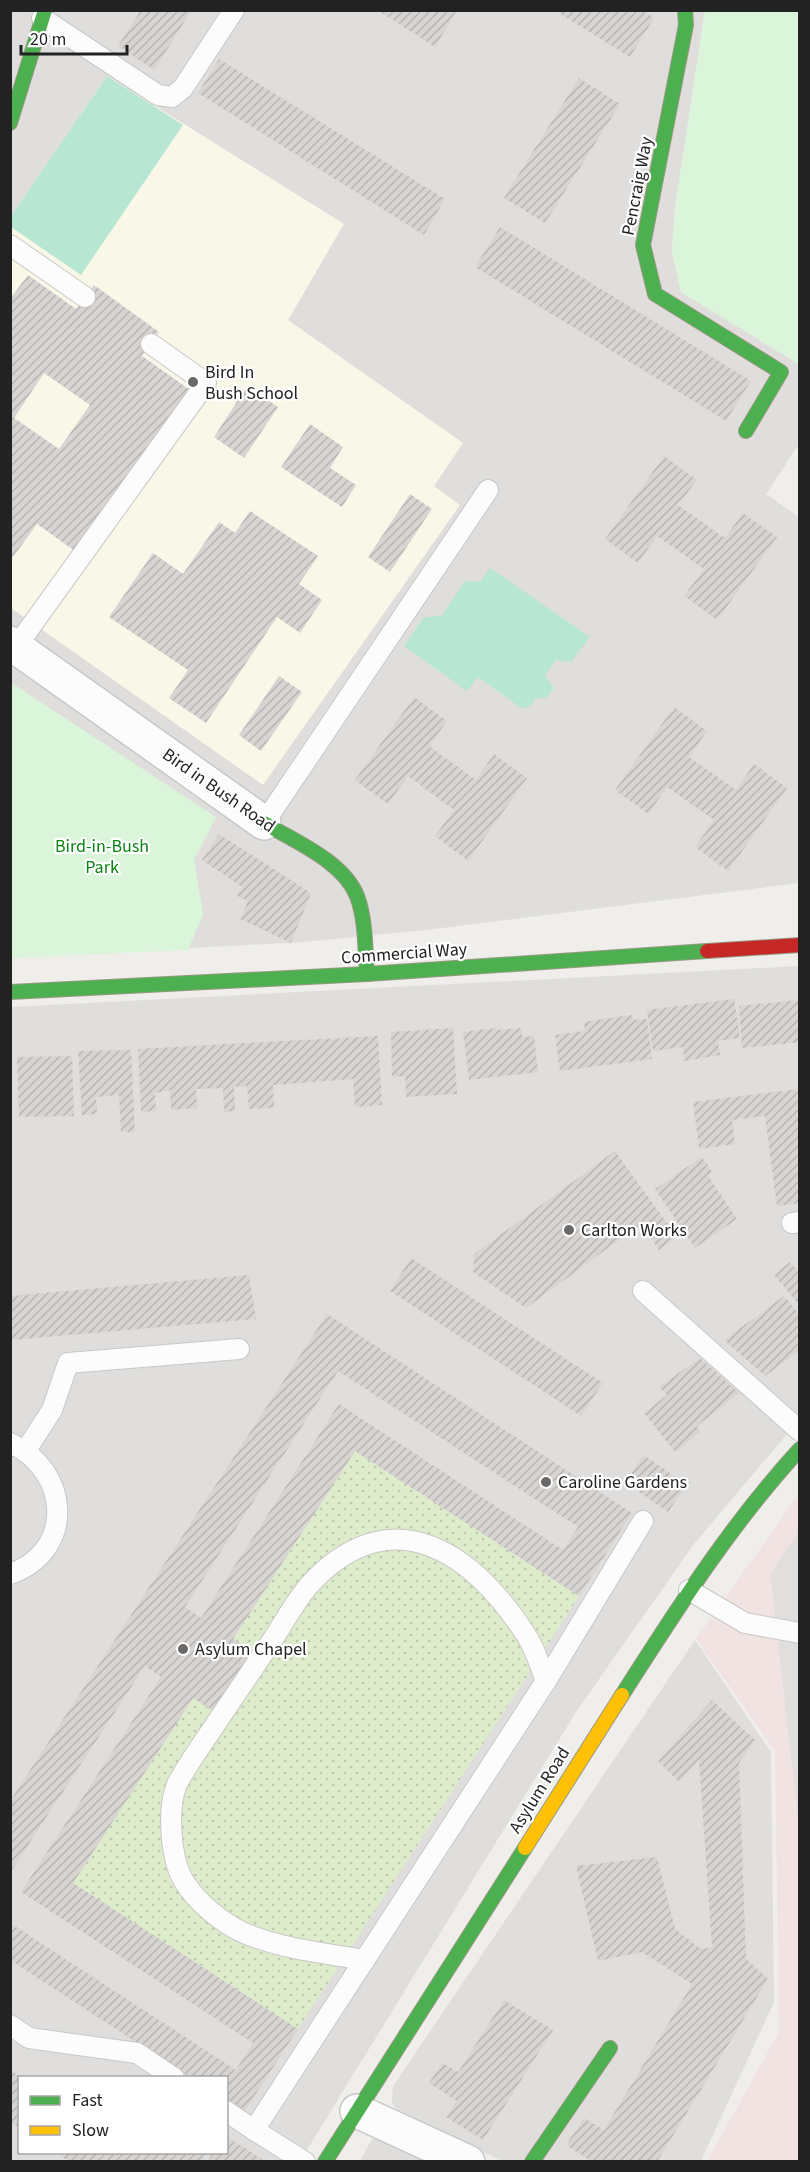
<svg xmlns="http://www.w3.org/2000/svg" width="810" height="2172" viewBox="0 0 810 2172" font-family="'Source Sans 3',sans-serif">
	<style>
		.residential { fill: #dfdedc; fill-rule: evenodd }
		.commercial { fill: #f1e3e1 }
		.education { fill: #f8f7e8 }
		.grass { fill: url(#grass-dots) }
		.park { fill: #daf5da }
		.pitch { fill: #b7e6d2 }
		.parking { fill: #e0dfde }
		.building { fill: url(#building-hatch); fill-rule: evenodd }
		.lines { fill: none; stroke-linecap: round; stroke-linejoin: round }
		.lane-casing { stroke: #c9c8c7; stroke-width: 22 }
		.street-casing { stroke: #c9c8c7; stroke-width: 36 }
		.fast-casing { stroke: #999a82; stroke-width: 16 }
		.slow-casing { stroke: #999a82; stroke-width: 16 }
		.jam-casing { stroke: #999a82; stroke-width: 16 }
		.lane { stroke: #fdfcfc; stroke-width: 20 }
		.street { stroke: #fdfcfc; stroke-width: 33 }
		.fast { stroke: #4caf50; stroke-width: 14 }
		.slow { stroke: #ffc107; stroke-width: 14 }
		.jam { stroke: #c62828; stroke-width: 14 }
		.poi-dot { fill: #6a6968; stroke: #fff; stroke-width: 2 }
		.labels { text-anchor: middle; stroke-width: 4.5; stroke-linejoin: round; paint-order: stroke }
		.street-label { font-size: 18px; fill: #222; stroke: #fff }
		.poi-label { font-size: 18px; fill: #222; stroke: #fff; text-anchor: start }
		.park-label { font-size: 18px; fill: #0c8416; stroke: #fff }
	</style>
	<defs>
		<pattern id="grass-dots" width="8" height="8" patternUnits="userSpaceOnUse" patternTransform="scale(1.5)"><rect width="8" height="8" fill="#ddeccb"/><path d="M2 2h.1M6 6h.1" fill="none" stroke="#bdcaae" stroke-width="1.8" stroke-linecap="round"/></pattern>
		<pattern id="building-hatch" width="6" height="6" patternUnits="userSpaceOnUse" patternTransform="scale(1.5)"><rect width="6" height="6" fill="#d7d4d2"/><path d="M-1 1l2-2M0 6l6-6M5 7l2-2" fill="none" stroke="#b8b6b4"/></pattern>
	</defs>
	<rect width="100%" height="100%" fill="#f0eeeb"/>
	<g class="residential">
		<path d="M10,11H705L675,208L672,252L681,292L799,364V444L766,494L799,517V883L426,930L303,942L11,958Z"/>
		<path d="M799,966V1420L694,1544L578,1709L300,2161L11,2162V1007ZM20,2078H226V2152H20Z"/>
		<path d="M695,1640L771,1752L774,2002L701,2161H502L402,2115L392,2103L393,2086Z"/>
		<path d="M374,2136L431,2162H359Z"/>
	</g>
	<path class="commercial" d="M799,1494V2161H707L779,2032L775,1751L696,1639Z"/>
	<path class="education" d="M107,76L344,224L288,320L463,443L434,486L460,505L263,785L11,608V216Z"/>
	<path class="grass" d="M355,1451L579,1596L298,2029L73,1883L193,1698L255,1653L233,1639Z"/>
	<g class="park">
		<path d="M705,11H799V364L681,292L672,252L675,208Z"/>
		<path d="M10,682L216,817L194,860L203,914L188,950L11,958Z"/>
	</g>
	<g class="pitch">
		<path d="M107,76L183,125L81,275L11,227V216Z"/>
		<path d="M490,568L590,637L571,662L556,660L545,675L554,688L545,699L538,697L529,707L521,708L478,677L467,691L404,646L423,618L442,615L465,581L480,582Z"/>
	</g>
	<path class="parking" d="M799,1531V1825L770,1574Z"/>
	<g class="building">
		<path d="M141,10H192L154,70L118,46Z"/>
		<path d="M377,10H457L435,47Z"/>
		<path d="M554,10H643L654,18L630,57Z"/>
		<path d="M219,59L445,199L424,235L198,93Z"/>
		<path d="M579,78L620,104L545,223L504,198Z"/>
		<path d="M500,227L751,381L726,421L475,267Z"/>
		<path d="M28,275L76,309L94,285L159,332L142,356L190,390L75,551L37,524L13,557L10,554V299ZM44,373L90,405L59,449L14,418Z"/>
		<path d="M247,386L278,407L244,458L214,437Z"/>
		<path d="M310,424L343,447L330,468L356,485L342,507L281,467Z"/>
		<path d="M664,456L697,480L678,505L725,538L743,513L777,537L717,620L684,596L704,569L657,536L638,563L605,539Z"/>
		<path d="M410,494L432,509L390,572L368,557Z"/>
		<path d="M250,511L318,556L299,584L322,600L300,633L277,617L206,723L169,698L188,670L109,617L153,553L183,574L219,522L235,533Z"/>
		<path d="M279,676L302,692L261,751L239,735Z"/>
		<path d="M414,697L447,721L429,746L476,780L494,754L527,778L468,861L435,836L454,810L408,776L388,804L355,780Z"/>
		<path d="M674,707L707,731L689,757L736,790L754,764L787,788L728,871L695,847L714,820L667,787L648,814L615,790Z"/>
		<path d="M219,834L311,893L291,943L240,919L248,901L237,896L242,887L202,860Z"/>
		<path d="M734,999L740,1038L718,1041L720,1055L684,1061L683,1047L653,1051L647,1010Z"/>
		<path d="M800,1000V1042L742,1048L739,1006Z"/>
		<path d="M632,1015L633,1020L647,1019L652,1059L560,1071L555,1035L585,1031L584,1022Z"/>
		<path d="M453,1028L457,1094L406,1097L405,1076L392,1077L391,1032Z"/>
		<path d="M496,1028V1030L521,1028L522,1037L534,1036L538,1072L469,1080L463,1032Z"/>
		<path d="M378,1036L382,1105L355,1107L353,1079L273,1085L274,1108L249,1109L247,1086L234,1087L235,1111L224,1112L223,1088L196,1089L197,1108L171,1110L170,1090L155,1093L156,1111L141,1112L138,1049Z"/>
		<path d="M131,1050L135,1132H121L119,1095L96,1097L97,1114L82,1115L78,1051Z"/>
		<path d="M72,1056L74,1116L19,1117L17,1057Z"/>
		<path d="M800,1089V1203L777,1206L765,1116L732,1120L735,1144L699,1149L693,1102Z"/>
		<path d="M615,1151L677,1237L659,1250L641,1224L526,1308L473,1272L474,1254Z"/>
		<path d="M702,1157L713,1173L708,1176L737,1219L695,1248L655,1189Z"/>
		<path d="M411,1258L603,1383L581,1416L390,1291Z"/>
		<path d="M790,1262L800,1273V1306L774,1275Z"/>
		<path d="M249,1275L256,1319L10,1340V1296Z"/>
		<path d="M784,1296L800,1315V1350L765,1376L724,1340Z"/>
		<path d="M327,1314L632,1513L579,1596L355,1451L233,1639L255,1653L216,1713L193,1698L73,1883L298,2029L244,2112L226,2100V2078H191L10,1960V1923L236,2070L253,2043L21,1892L161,1677L145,1666L10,1873V1801ZM338,1371L578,1527L563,1550L339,1404L201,1618L185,1607Z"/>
		<path d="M700,1358L739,1393L697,1426L700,1432L675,1452L644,1413L667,1395L659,1387Z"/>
		<path d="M644,1455L687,1485L668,1512L625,1482Z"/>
		<path d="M712,1700L755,1740L739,1763L746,1959L768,1979L657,2162H592L566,2145L584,2118L604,2130L692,1984L642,1952L598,1961L576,1866L657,1857L675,1929L701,1949L712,1947L699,1760L679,1782L658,1761Z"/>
		<path d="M504,2000L553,2030L483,2140L446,2117L457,2101L429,2083L442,2063L458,2072Z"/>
		<path d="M10,2070L22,2078H20V2128L10,2122Z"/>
		<path d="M226,2136L262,2159L261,2162H207L213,2152H226Z"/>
		<path d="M56,2152H207L201,2162H69Z"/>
	</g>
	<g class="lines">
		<defs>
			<g id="lane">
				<path d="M42,18L158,95L172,97L183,88L234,10"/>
				<path d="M10,245L85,297"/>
				<path d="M16,647L206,383L151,344"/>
				<path d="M264,823L488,490"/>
				<path d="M792,1223L800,1222"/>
				<path d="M643,1291L800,1431"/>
				<path d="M10,1443C70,1470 76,1551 10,1574"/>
				<path d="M26,1450L52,1410L68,1363L239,1349"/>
				<path d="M689,1590L745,1623L800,1633"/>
				<path d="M365,1960C325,1953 282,1949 244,1933C222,1923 198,1903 185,1883C170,1860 167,1809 177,1784C182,1775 188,1765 194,1756C220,1717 247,1678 273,1639C285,1621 297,1598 312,1582C393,1497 474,1553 526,1635C535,1648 540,1666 546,1681"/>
				<path d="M10,2025L29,2038L137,2053L174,2078"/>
				<path d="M226,2111L254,2130L546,1681L643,1521"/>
				<path d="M254,2130L305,2162"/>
			</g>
			<g id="street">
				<path d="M10,643L264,823"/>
				<path d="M357,2111L468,2162"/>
			</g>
			<g id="fast">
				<path d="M685,10L686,25L643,245L655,294L781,372L746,431"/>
				<path d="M10,123L45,10"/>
				<path d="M264,823C294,841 343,861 357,896C366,920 365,949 367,974"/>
				<path d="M10,992L367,974L707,951"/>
				<path d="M622,1695C677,1609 731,1524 800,1449"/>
				<path d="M325,2162L525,1848"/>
				<path d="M532,2162L610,2048"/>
			</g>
			<path id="slow" d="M525,1848L622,1695"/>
			<path id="jam" d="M707,951L800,945"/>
		</defs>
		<use href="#lane" class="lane-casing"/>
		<use href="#street" class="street-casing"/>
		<use href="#fast" class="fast-casing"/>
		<use href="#slow" class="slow-casing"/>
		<use href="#jam" class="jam-casing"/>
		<use href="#lane" class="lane"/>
		<use href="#street" class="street"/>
		<use href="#fast" class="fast"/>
		<use href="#slow" class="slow"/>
		<use href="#jam" class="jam"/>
	</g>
	<g class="poi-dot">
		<circle cx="193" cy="382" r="6"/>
		<circle cx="569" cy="1230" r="6"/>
		<circle cx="546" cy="1482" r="6"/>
		<circle cx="183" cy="1649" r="6"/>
	</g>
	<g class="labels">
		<g class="street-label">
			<text transform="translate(637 186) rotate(-79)" y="6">Pencraig Way</text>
			<text transform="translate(219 790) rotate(35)" y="6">Bird in Bush Road</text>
			<text transform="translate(404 953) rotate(-4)" y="6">Commercial Way</text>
			<text transform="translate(539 1790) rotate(-58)" y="6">Asylum Road</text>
		</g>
		<g class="poi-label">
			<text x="205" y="378">Bird In<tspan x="205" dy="21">Bush School</tspan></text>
			<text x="581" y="1236">Carlton Works</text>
			<text x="558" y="1488">Caroline Gardens</text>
			<text x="195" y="1655">Asylum Chapel</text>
		</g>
		<g class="park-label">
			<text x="102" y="852">Bird-in-Bush<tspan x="102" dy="21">Park</tspan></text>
		</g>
	</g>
	<rect width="810" height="2172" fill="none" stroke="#222222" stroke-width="24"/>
	<rect x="18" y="2076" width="210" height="78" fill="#ffffff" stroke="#a7a7a7" stroke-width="1.5"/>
	<rect x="30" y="2096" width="30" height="9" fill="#4caf50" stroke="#a7a7a7" stroke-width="1.5"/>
	<text x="72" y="2106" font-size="18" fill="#222222">Fast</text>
	<rect x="30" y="2126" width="30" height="9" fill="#ffc107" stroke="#a7a7a7" stroke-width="1.5"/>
	<text x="72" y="2136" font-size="18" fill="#222222">Slow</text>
	<path d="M21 45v9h106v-9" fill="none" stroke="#222222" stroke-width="3"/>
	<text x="30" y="45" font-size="18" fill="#222222" stroke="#ffffff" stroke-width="4.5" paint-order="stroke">20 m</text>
</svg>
